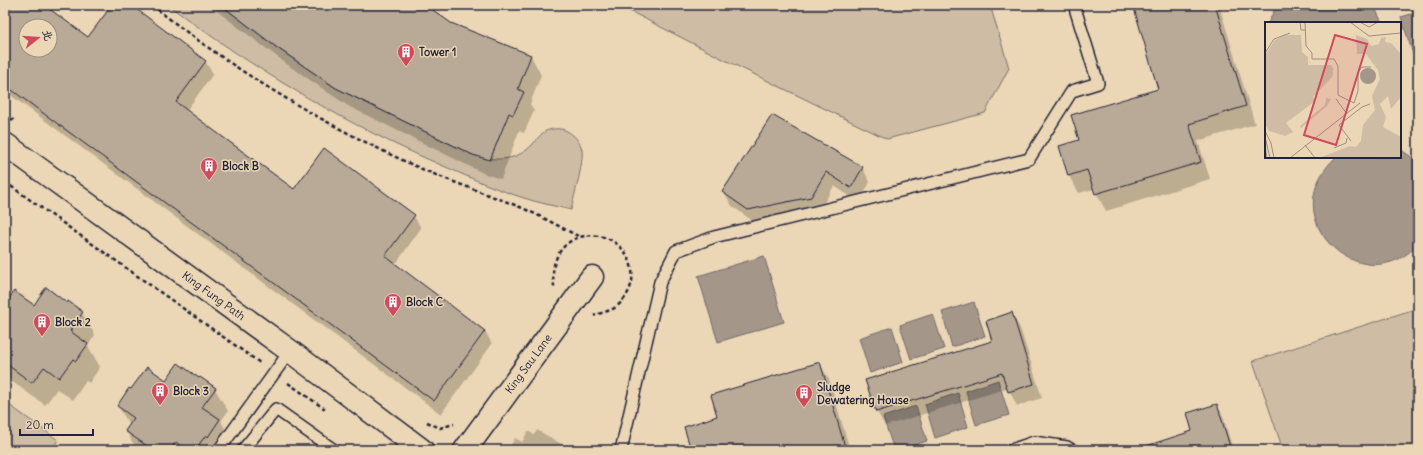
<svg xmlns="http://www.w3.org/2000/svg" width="1423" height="455" viewBox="0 0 1423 455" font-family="Delius,'LXGW WenKai TC',sans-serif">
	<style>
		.green { fill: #cebda4; stroke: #787070 }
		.water { fill: #a49789; stroke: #70686a }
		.shadow { fill: #0003; fill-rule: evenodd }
		.building { fill: #b9aa97; stroke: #22223b; fill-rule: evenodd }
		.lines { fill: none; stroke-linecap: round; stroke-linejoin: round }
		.service-casing { stroke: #22223b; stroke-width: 14 }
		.minor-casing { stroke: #22223b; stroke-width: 25 }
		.path { stroke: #22223b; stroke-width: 2.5; stroke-dasharray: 4 3; stroke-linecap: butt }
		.service { stroke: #ebd7b5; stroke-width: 11 }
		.minor { stroke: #ebd7b5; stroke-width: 22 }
		.labels { text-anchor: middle; stroke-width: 3; stroke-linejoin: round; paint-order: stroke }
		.poi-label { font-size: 11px; font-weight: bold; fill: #22223b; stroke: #ebd7b5; text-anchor: start }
		.street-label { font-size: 11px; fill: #22223b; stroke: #ebd7b5 }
		.inset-road { fill: none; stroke: #9b8f84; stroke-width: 1 }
		.view { fill: #d1495b; fill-opacity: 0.15; stroke: #d1495b; stroke-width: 2 }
		.inset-edge { fill: none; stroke: #22223b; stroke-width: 2 }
	</style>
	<rect width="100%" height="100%" fill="#ebd7b5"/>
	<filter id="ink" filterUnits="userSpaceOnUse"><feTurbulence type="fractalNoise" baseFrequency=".025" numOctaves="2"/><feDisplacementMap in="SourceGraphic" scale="8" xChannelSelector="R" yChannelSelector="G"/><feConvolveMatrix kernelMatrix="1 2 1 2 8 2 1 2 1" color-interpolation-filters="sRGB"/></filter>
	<g filter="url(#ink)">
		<g class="green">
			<path d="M168,5H221L276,47L336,88L473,155C493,161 515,162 531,146C536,141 540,134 546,131C553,128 561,128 567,131C574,135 580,141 582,150C584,162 574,196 571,210C555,206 539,203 524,198C498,190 473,179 448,168C346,125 257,71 168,5Z"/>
			<path d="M618,5H990L1009,68L985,113L887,139L729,62Z"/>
			<path d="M1418,308V450H1283L1253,361Z"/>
			<path d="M5,402L58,440L51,450H5Z"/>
		</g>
		<g class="water">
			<path d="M1277,5H1371L1376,10L1382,23H1268Z"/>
			<path d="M1418,12V52L1413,54L1401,17Z"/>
			<path d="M1400,149L1414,159L1418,164V244C1364,304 1270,219 1336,157H1400Z"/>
			<path d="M764,256L784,322L718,342L698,276Z"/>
			<path d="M974,302L985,336L952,347L942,312Z"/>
			<path d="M933,314L944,349L911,359L900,325Z"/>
			<path d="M892,327L903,362L870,373L859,338Z"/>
			<path d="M998,380L1009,415L976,425L966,391Z"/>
			<path d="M958,393L968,427L935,438L925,404Z"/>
			<path d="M916,406L927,441L898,450H894L883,417Z"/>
		</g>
		<g class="shadow">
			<path d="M5,5H43L88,38L113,5H129L205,61L213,74L186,111L294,191L414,216L421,228L395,265L485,331L492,344L441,414L5,91ZM26,26H50V50H26Z"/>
			<path d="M209,5H431L429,9L450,24L531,56L541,75L530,104L534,111L524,133L519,131L501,179L485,174L348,106L288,65Z"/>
			<path d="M1134,5H1219L1255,124L1198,141L1210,179L1106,211L1094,189L1079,193L1069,176L1060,146L1080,140L1160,89Z"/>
			<path d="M772,116L862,167L870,182L859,202L834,186L819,211L757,224L732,206L724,192Z"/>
			<path d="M67,304L82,313L95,335L88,346L100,367L89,383L86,381L73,400L57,389L45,405L7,378L5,375V305L34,306Z"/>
			<path d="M1012,314L1020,328L1042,398L1017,406L1008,388L885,426L877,412L867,381L993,341Z"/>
			<path d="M819,363L829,379L850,450H692L719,417Z"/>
			<path d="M166,382L215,389L228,411L221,421L233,443L228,450H137L126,431L130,426L118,406Z"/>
			<path d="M1217,405L1223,416L1233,450H1144V447L1194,432Z"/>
			<path d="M537,430L572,450H508L515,438L522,442L528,431L534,435Z"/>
		</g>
		<g class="building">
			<path d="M5,5H44L88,37L112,5H131L206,61L176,102L216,132L294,189L324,148L415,215L385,256L485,331L434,401L5,85ZM26,26H50V50H26Z"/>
			<path d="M221,5H426L451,23L531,55L518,89L524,92L513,115L509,113L490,160L473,155L336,88L276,47Z"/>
			<path d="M1133,5H1215L1246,106L1189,124L1201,162L1095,194L1087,170L1068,176L1059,146L1079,140L1071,115L1158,89Z"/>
			<path d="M772,115L863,167L851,188L826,172L811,197L748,210L722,192Z"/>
			<path d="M46,287L67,303L68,301L83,312L70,331L88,344L76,361L73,359L59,378L44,367L32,383L5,363V304L14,291L34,305Z"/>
			<path d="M1012,312L1034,384L1008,392L1002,373L876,412L865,380L992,341L986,321Z"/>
			<path d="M820,362L846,450H691L684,427L717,416L711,395Z"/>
			<path d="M178,363L199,378L200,377L216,388L202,407L220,419L208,437L206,435L195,450H186L176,442L170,450H153L125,431L134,418L117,406L129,388L131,389L147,367L166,380Z"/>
			<path d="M1217,404L1231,450H1146V446L1192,431L1187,413Z"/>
		</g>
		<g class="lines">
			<defs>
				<g id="service">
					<path d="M219,450L290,351"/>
					<path d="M243,450L276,409L334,450"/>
					<path d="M621,450L660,282L676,251L714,237L1029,159L1072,91L1098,83L1074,5"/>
					<path d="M1011,450L1034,442L1067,447L1072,450"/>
				</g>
				<g id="minor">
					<path id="s1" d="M5,144L290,351L422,450"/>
					<path id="s2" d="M465,450L592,277"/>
				</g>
			</defs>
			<use href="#service" class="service-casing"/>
			<use href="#minor" class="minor-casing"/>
			<g class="path">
				<path d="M152,5C231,69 321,123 413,165C448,181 485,193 520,207C541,216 560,227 580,237"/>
				<path d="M5,114L14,121"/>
				<path d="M5,182L260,363"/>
				<path d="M553,287L554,286C553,277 552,268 556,259C570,225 618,229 630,262C632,268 633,274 632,281C630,291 625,300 616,307C609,312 601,312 594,316"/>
				<path d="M288,383L325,409"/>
				<path d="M427,422L440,428L454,424"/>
			</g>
			<use href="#service" class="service"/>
			<use href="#minor" class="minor"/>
		</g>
	</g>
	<defs>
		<symbol id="building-pin" viewBox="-11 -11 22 30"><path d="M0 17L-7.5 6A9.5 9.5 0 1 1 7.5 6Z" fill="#d1495b" stroke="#ebd7b5"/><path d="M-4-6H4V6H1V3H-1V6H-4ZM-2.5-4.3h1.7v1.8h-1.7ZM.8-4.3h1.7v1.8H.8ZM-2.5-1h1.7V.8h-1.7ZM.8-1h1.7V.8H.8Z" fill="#fff"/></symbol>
	</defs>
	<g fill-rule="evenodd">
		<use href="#building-pin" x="396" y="42" width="20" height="27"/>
		<use href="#building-pin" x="199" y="156" width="20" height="27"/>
		<use href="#building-pin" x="383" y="292" width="20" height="27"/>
		<use href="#building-pin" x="32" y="312" width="20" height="27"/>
		<use href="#building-pin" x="150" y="381" width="20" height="27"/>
		<use href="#building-pin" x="794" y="383" width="20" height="27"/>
	</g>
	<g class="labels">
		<g class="poi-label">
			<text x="419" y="56">Tower 1</text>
			<text x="222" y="170">Block B</text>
			<text x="406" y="306">Block C</text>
			<text x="55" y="326">Block 2</text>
			<text x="817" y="391">Sludge<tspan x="817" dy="13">Dewatering House</tspan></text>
			<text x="173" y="395">Block 3</text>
		</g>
		<g class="street-label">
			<text dy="4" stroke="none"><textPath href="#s1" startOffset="258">King Fung Path</textPath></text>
			<text dy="4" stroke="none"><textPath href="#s2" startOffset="107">King Sau Lane</textPath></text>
		</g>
	</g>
	<g transform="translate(1265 22)">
		<rect width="136" height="136" fill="#ebd7b5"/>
		<path d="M20,13H36L37,30L43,35V43H66L68,46V54L48,75L50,79L21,101L28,110L20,114L4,109L0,102V33L10,18ZM91,13L102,17L106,24L114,22L116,16L121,15L120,20L126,21L136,32V75L126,87L123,74L115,82L121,95L118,105L136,115V136H54L85,124L91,125L96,119L98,103L110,88L107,74L115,57L113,48L101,32H92ZM61,76L66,77L62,84L36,106L35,104L60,83Z" fill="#cebda4"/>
		<path d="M95 54a8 8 0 1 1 16 0a8 8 0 1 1-16 0Z" fill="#a49789"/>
		<path class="inset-road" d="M35,0L36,8H40M40,0L41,24L47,31V37H69L73,44V73L89,81L93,69V50L97,45H106M85,0L104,14L136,11M95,0L104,5L113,0M0,31L9,17L25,11M71,77L82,92M0,109L6,121L9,136M0,115L5,136M86,119L74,103L97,85L105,82M0,123L2,136M40,123L50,136M69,126L81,121L82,116M25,136L95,81"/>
		<path class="view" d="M70,13L102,22L71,123L39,113Z"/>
		<rect width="136" height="136" class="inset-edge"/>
	</g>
	<rect width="1423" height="455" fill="none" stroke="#ebd7b5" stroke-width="20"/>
	<rect x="10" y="10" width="1403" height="435" fill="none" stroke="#22223b" stroke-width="1.5" filter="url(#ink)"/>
	<g transform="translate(38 38) rotate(73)"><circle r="19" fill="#ebd7b5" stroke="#9b8f84"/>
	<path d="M0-3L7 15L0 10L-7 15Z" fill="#d1495b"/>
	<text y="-6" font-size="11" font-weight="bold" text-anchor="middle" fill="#22223b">北</text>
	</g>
	<path d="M20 429v6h73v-6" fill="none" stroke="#22223b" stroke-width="2"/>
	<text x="26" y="429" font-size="12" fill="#22223b" stroke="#ebd7b5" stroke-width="3" paint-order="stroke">20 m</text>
</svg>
